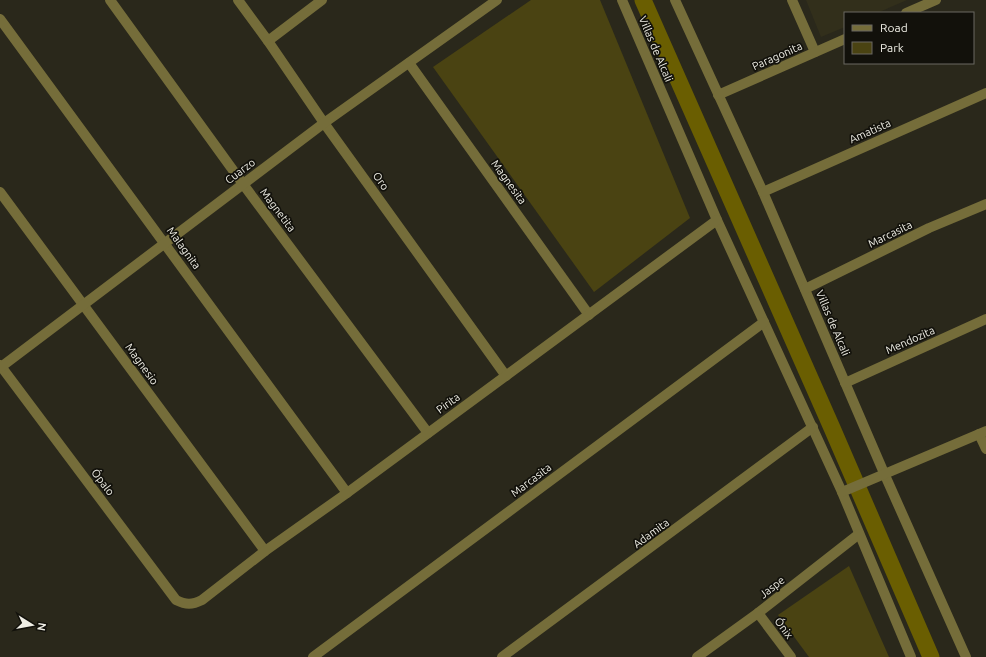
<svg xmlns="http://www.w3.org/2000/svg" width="986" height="657" viewBox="0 0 986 657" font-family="Ubuntu,sans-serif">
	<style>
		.built { fill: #322f1b }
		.park { fill: #4a4312 }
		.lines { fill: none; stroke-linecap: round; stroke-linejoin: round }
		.canal { stroke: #6a5e01; stroke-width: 17 }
		.street { stroke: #756d3a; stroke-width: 10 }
		.labels { text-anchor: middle; stroke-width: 3.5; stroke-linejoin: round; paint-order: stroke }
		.street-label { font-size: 11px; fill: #efeee5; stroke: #12110b }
	</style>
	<rect width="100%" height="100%" fill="#2a281b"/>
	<path class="built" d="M806,0H907L877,13H845V27L821,37Z"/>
	<g class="park">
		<path d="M531,0H600L690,218L594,292L433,67Z"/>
		<path d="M849,566L889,657H809L778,615Z"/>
	</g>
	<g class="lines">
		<path class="canal" d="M643,0L832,428L931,657"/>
		<g class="street">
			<path d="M110,0L243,184L428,433"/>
			<path d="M238,0L268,41L324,123L506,376"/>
			<path d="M622,0L717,220L842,492L911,657"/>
			<path d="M675,0L763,192L884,473L966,657"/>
			<path d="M792,0L815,52"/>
			<path d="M906,13L936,0"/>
			<path d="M0,19L347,493"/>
			<path d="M268,41L322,0"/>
			<path d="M409,63L589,315"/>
			<path d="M718,95L845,39"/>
			<path d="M0,192L265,551"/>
			<path d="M763,192L986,93"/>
			<path d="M805,289L929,228L986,204"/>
			<path d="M0,365L176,600C186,605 192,605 202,600L265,551L347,493L717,220"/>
			<path d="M1,367L324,123L497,0"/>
			<path d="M845,383L986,319"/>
			<path d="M979,434L986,449"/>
			<path d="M842,492L986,431"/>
			<path d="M758,613L791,657"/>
			<path d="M313,657L764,322"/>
			<path d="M502,657L813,427"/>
			<path d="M697,657L758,613L859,534"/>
		</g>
	</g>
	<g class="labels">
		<g class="street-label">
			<text transform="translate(656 49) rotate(67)" y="4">Villas de Alcali</text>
			<text transform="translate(777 56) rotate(-24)" y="4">Paragonita</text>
			<text transform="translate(870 131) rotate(-24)" y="4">Amatista</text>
			<text transform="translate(240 171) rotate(-37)" y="4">Cuarzo</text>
			<text transform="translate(381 181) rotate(54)" y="4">Oro</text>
			<text transform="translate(509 182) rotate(54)" y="4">Magnesita</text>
			<text transform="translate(278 210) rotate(53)" y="4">Magnetita</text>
			<text transform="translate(890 234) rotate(-26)" y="4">Marcasita</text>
			<text transform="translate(184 248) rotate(54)" y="4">Malagnita</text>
			<text transform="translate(833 323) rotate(67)" y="4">Villas de Alcali</text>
			<text transform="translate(910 340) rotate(-24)" y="4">Mendozita</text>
			<text transform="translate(142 364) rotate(54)" y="4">Magnesio</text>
			<text transform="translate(448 403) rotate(-36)" y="4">Pirita</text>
			<text transform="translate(531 480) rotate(-37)" y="4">Marcasita</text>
			<text transform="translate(103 482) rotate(53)" y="4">Ópalo</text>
			<text transform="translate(651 533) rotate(-36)" y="4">Adamita</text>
			<text transform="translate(772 587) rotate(-38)" y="4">Jaspe</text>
			<text transform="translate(784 628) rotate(54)" y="4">Ónix</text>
		</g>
	</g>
	<rect x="844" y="12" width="130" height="52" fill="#12110b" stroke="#6a6962"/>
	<rect x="852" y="25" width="20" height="6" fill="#756d3a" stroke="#6a6962"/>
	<text x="880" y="32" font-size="12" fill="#efeee5">Road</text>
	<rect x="852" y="42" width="20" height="12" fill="#4a4312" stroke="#6a6962"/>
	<text x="880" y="52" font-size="12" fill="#efeee5">Park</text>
	<g transform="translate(32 625) rotate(101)" stroke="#12110b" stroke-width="3" paint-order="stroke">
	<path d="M0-3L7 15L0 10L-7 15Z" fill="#efeee5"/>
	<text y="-6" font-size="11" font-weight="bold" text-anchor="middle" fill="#efeee5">N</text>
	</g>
</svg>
